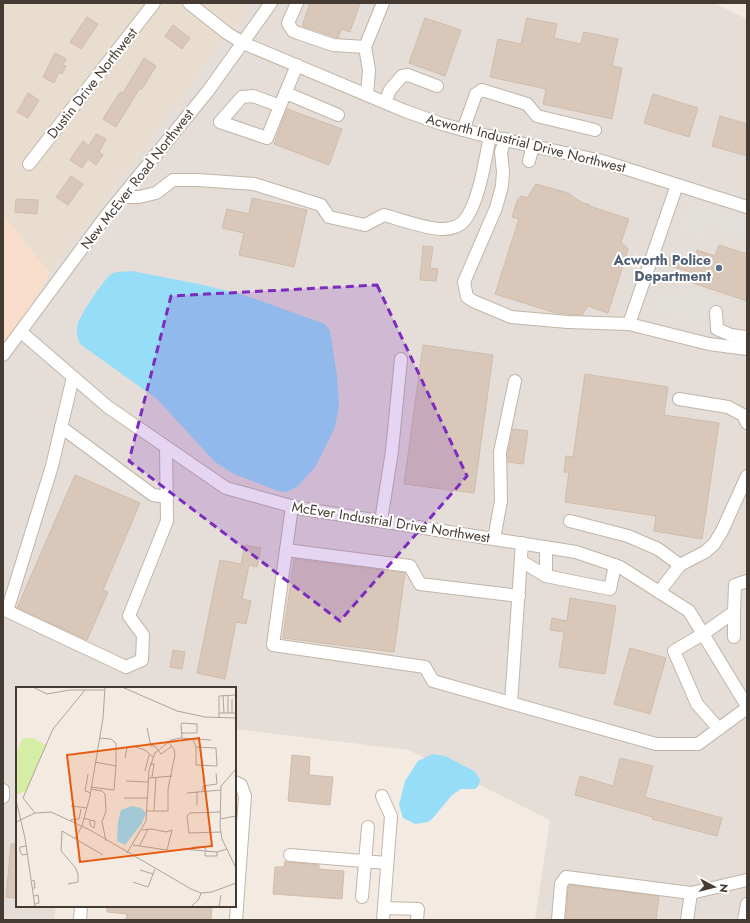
<svg xmlns="http://www.w3.org/2000/svg" width="750" height="923" viewBox="0 0 750 923" font-family="Jost,sans-serif">
	<style>
		.residential { fill: #e8ddcf }
		.commercial { fill: #f8deca }
		.industrial { fill: #e5ddd7 }
		.parking { fill: #e3dfdb }
		.water { fill: #96ddf8 }
		.building { fill: #d9c8b9; stroke: #d1bca9 }
		.lines { fill: none; stroke-linecap: round; stroke-linejoin: round }
		.minor-casing { stroke: #c2b5a7; stroke-width: 14 }
		.minor { stroke: #fff; stroke-width: 12 }
		.marked { fill: #7b2cbf; fill-opacity: 0.2; stroke: #7b2cbf; stroke-width: 3; stroke-dasharray: 8 5; stroke-linejoin: round }
		.service-dot { fill: #5c6f8a; stroke: #fff; stroke-width: 1.5 }
		.labels { text-anchor: middle; stroke-width: 4; stroke-linejoin: round; paint-order: stroke }
		.street-label { font-size: 14px; fill: #453b32; stroke: #fff }
		.service-label { font-size: 14px; font-weight: bold; fill: #4e5e75; stroke: #fff; text-anchor: end }
		.inset-road { fill: none; stroke: #ada59c; stroke-width: 1 }
		.view { fill: #e8590c; fill-opacity: 0.15; stroke: #e8590c; stroke-width: 2 }
		.inset-edge { fill: none; stroke: #453b32; stroke-width: 2 }
	</style>
	<rect width="100%" height="100%" fill="#f3ebe2"/>
	<path class="residential" d="M3,3H252L50,274L3,215Z"/>
	<path class="commercial" d="M3,215L50,274L3,351Z"/>
	<path class="industrial" d="M252,3H714L747,19V920H535L550,820L409,750L235,729V688H17V906H56L54,920H3V351L50,274Z"/>
	<g class="parking">
		<path d="M691,203L747,221V236L707,223L702,236L679,228L683,215L686,216Z"/>
		<path d="M685,287L725,300L721,314L708,310L704,323L656,308L660,296L680,302Z"/>
	</g>
	<g class="water">
		<path d="M132,271L199,284L244,295L325,324L330,331L337,376L339,405L335,427L316,466L297,487L287,492L278,491L234,474L215,462L157,399L80,344C77,338 76,331 78,323C81,314 105,277 113,273C118,271 126,272 132,271Z"/>
		<path d="M433,754L445,756L474,771L480,779L479,785L475,789H461L452,795L432,819L428,822L415,824L403,818L399,805L405,781L418,761Z"/>
	</g>
	<g class="building">
		<path d="M310,3H360L350,32L341,29L338,38L302,26Z"/>
		<path d="M87,17L98,24L81,49L70,42Z"/>
		<path d="M425,18L461,30L445,76L409,63Z"/>
		<path d="M527,18L557,24L554,38L581,44L584,32L618,39L612,66L622,68L612,119L543,104L546,89L490,77L498,39L521,44Z"/>
		<path d="M173,25L190,38L182,49L165,36Z"/>
		<path d="M55,53L66,59L63,65L66,66L62,74L59,72L54,83L43,77Z"/>
		<path d="M144,58L156,66L142,89L140,88L116,127L103,119L120,92L123,93Z"/>
		<path d="M28,93L39,100L28,118L17,112Z"/>
		<path d="M653,94L698,108L689,137L644,123Z"/>
		<path d="M287,109L342,129L329,165L274,144Z"/>
		<path d="M720,116L747,124V156L712,146Z"/>
		<path d="M96,134L106,139L99,152L103,155L96,165L88,159L82,168L70,160L83,141L89,146Z"/>
		<path d="M71,176L83,184L68,205L56,197Z"/>
		<path d="M536,184L568,193L581,202L590,205L589,206L629,219L621,242L628,249L608,313L588,306L582,315L556,313L495,294L519,219L512,217L517,201L521,196L527,198Z"/>
		<path d="M252,198L307,210L294,267L239,255L244,233L222,228L227,209L249,214Z"/>
		<path d="M16,199L38,200L37,214L15,212Z"/>
		<path d="M719,245L747,254V301L687,281L690,272L668,265L671,255L693,262L697,250L715,256Z"/>
		<path d="M423,246L433,247L430,268L438,269L436,281L420,280Z"/>
		<path d="M423,345L493,355L474,493L404,484Z"/>
		<path d="M585,374L668,387L664,415L719,423L702,539L654,531L656,516L565,502L569,472H564L566,456L573,457Z"/>
		<path d="M513,429L528,431L523,464L508,462V453Z"/>
		<path d="M75,475L140,503L103,590L108,592L87,640L17,608Z"/>
		<path d="M245,545L261,548L257,567L249,565L242,599L251,601L246,624L236,622L225,679L197,673L220,560L241,564Z"/>
		<path d="M294,559L405,573L394,652L283,638Z"/>
		<path d="M570,598L616,606L605,674L559,667L564,632L550,630L552,618L567,621Z"/>
		<path d="M630,648L666,658L650,714L614,704Z"/>
		<path d="M173,650L185,652L182,669L170,667Z"/>
		<path d="M292,755L310,757L309,775L333,777L330,805L288,801Z"/>
		<path d="M620,758L653,766L645,797L722,818L717,836L652,819L653,817L575,795L580,776L613,786Z"/>
		<path d="M11,844H17V898L6,897Z"/>
		<path d="M285,861L289,862L319,865V869L344,871L342,899L273,894L275,867H284Z"/>
		<path d="M570,885L659,896L656,920H566L568,887Z"/>
		<path d="M107,906H212L211,920H126L127,914L107,912Z"/>
	</g>
	<g class="lines">
		<defs>
			<g id="minor">
				<path d="M189,3L227,33L243,43L405,111L442,124L478,134L602,161L747,207"/>
				<path d="M297,3L288,23L293,31L298,33L333,45L365,47"/>
				<path d="M286,93L338,115"/>
				<path d="M367,95L369,70L365,47L383,3"/>
				<path d="M385,102L390,90L402,76L408,75L437,86"/>
				<path d="M280,106L267,138L220,122L242,97L253,96L280,106L297,65"/>
				<path d="M463,130L476,94L482,90L527,104L537,116L595,130"/>
				<path d="M505,139L501,152L503,172L502,186L496,208L464,282L467,297L473,301L511,317L568,322L629,324"/>
				<path d="M529,161L533,146"/>
				<path d="M29,164L154,3"/>
				<path d="M677,185L629,324L709,344L747,349"/>
				<path d="M122,197H139L156,193L173,180H198L254,184L321,205L329,217L365,225L384,215C399,219 429,230 444,229C450,229 460,226 464,221C479,203 485,160 490,136"/>
				<path d="M716,312L717,329L731,335L745,337"/>
				<path d="M21,332L108,407L226,488L298,508L576,552L620,567L689,611L747,706"/>
				<path d="M3,355L106,216L208,91L271,3"/>
				<path d="M73,377L52,466L7,611L126,667L142,660L143,635L129,616L167,521L166,447"/>
				<path d="M679,399L728,407L743,415L747,423"/>
				<path d="M61,427L153,495L167,497"/>
				<path d="M292,506L273,645L425,667L433,681L656,744H698L747,708"/>
				<path d="M381,521L392,451L401,359"/>
				<path d="M570,521L628,536L658,549L680,565"/>
				<path d="M494,539L501,501L500,452L515,381"/>
				<path d="M546,547V576"/>
				<path d="M286,550L410,566L420,584L519,596"/>
				<path d="M521,561L546,576L610,589L615,565"/>
				<path d="M659,592L680,565L705,552L714,544L722,531L747,476"/>
				<path d="M734,637V612"/>
				<path d="M511,703L522,543"/>
				<path d="M719,729L697,704L674,651L703,634L734,612L735,585L747,581"/>
				<path d="M235,782L241,785L245,796L236,920"/>
				<path d="M3,790V797"/>
				<path d="M382,796L391,816L383,920"/>
				<path d="M290,855L387,863"/>
				<path d="M362,897L368,827"/>
				<path d="M384,908L418,909L417,920"/>
				<path d="M80,920L81,906"/>
				<path d="M558,920L561,884L566,877L691,893L747,880"/>
				<path d="M687,920L691,893"/>
				<path d="M744,920L747,904"/>
			</g>
		</defs>
		<use href="#minor" class="minor-casing"/>
		<use href="#minor" class="minor"/>
	</g>
	<path class="marked" d="M377,285L467,476L340,621L129,461L171,296Z"/>
	<circle class="service-dot" cx="719" cy="268" r="4"/>
	<g class="labels">
		<g class="street-label">
			<text transform="translate(92 83) rotate(-52)" y="5">Dustin Drive Northwest</text>
			<text transform="translate(526 143) rotate(14)" y="5">Acworth Industrial Drive Northwest</text>
			<text transform="translate(137 179) rotate(-52)" y="5">New McEver Road Northwest</text>
			<text transform="translate(391 522) rotate(9)" y="5">McEver Industrial Drive Northwest</text>
		</g>
		<g class="service-label">
			<text x="711" y="265">Acworth Police<tspan x="711" dy="16">Department</tspan></text>
		</g>
	</g>
	<g transform="translate(16 687)">
		<rect width="220" height="220" fill="#f3ebe2"/>
		<path d="M7,51H17L30,58L10,104L0,108V66Z" fill="#d6eda5"/>
		<path d="M116,119L125,121L130,126L126,136L109,158L101,154L102,135L105,123Z" fill="#96ddf8"/>
		<path class="inset-road" d="M17,0L31,7L54,3H88M106,0L161,24L189,30L220,31M207,9L208,26M212,9V26M216,12V26M203,26H220M203,31V9L220,8M131,41L135,59H139L145,67L156,59M165,46H181V37L166,36L165,37L166,51M177,52L180,60L200,61L201,79L180,78V60M109,71L111,61L116,59L129,63L137,70M79,75L100,79V56L95,52L83,51M134,77H138L136,90M220,82L205,99L204,139L206,152L220,181M129,84L133,68M72,87L69,104L75,106M133,91L156,89M110,94L133,95M75,100L98,103L100,79M75,102L86,104L89,107L90,124L86,135L90,154M181,104V118M187,104V99L201,97L200,86M171,106L205,103M108,111H132M0,113L9,151L19,220M55,119L71,121M131,124H152V102L159,68L158,62L152,55M138,124L140,90M205,125L174,126L171,129L173,146L205,145M19,126L7,111L37,42L69,3M68,131L74,133V138L78,141L79,134L74,133M204,132L220,129M54,133L63,132L65,122M0,135L19,126L35,125L74,143L175,202L185,206L196,205L220,196M59,151L66,139L74,109L87,31L89,0M117,158L151,163L156,143L150,145L136,142L126,143M124,158L132,142M10,159L4,160V164L6,168L12,167M166,162L201,165L211,162M176,163L177,160H188L191,165M189,165V169H201V165M111,166L130,134L133,83L139,66L155,53L164,51L195,53M124,183L137,187M16,194L18,193L19,201H17M117,195L132,200L139,182M52,197L62,195V187L59,180L45,164L46,144L87,168M18,209L22,208L23,216L19,217M175,220L183,212L185,206M203,220L205,208"/>
		<path class="view" d="M183,51L196,159L64,175L51,68Z"/>
		<rect width="220" height="220" class="inset-edge"/>
	</g>
	<rect width="750" height="923" fill="none" stroke="#453b32" stroke-width="8"/>
	<g transform="translate(714 887) rotate(97)" stroke="#ffffff" stroke-width="3" paint-order="stroke">
	<path d="M0-3L7 15L0 10L-7 15Z" fill="#453b32"/>
	<text y="-6" font-size="11" font-weight="bold" text-anchor="middle" fill="#453b32">N</text>
	</g>
</svg>
